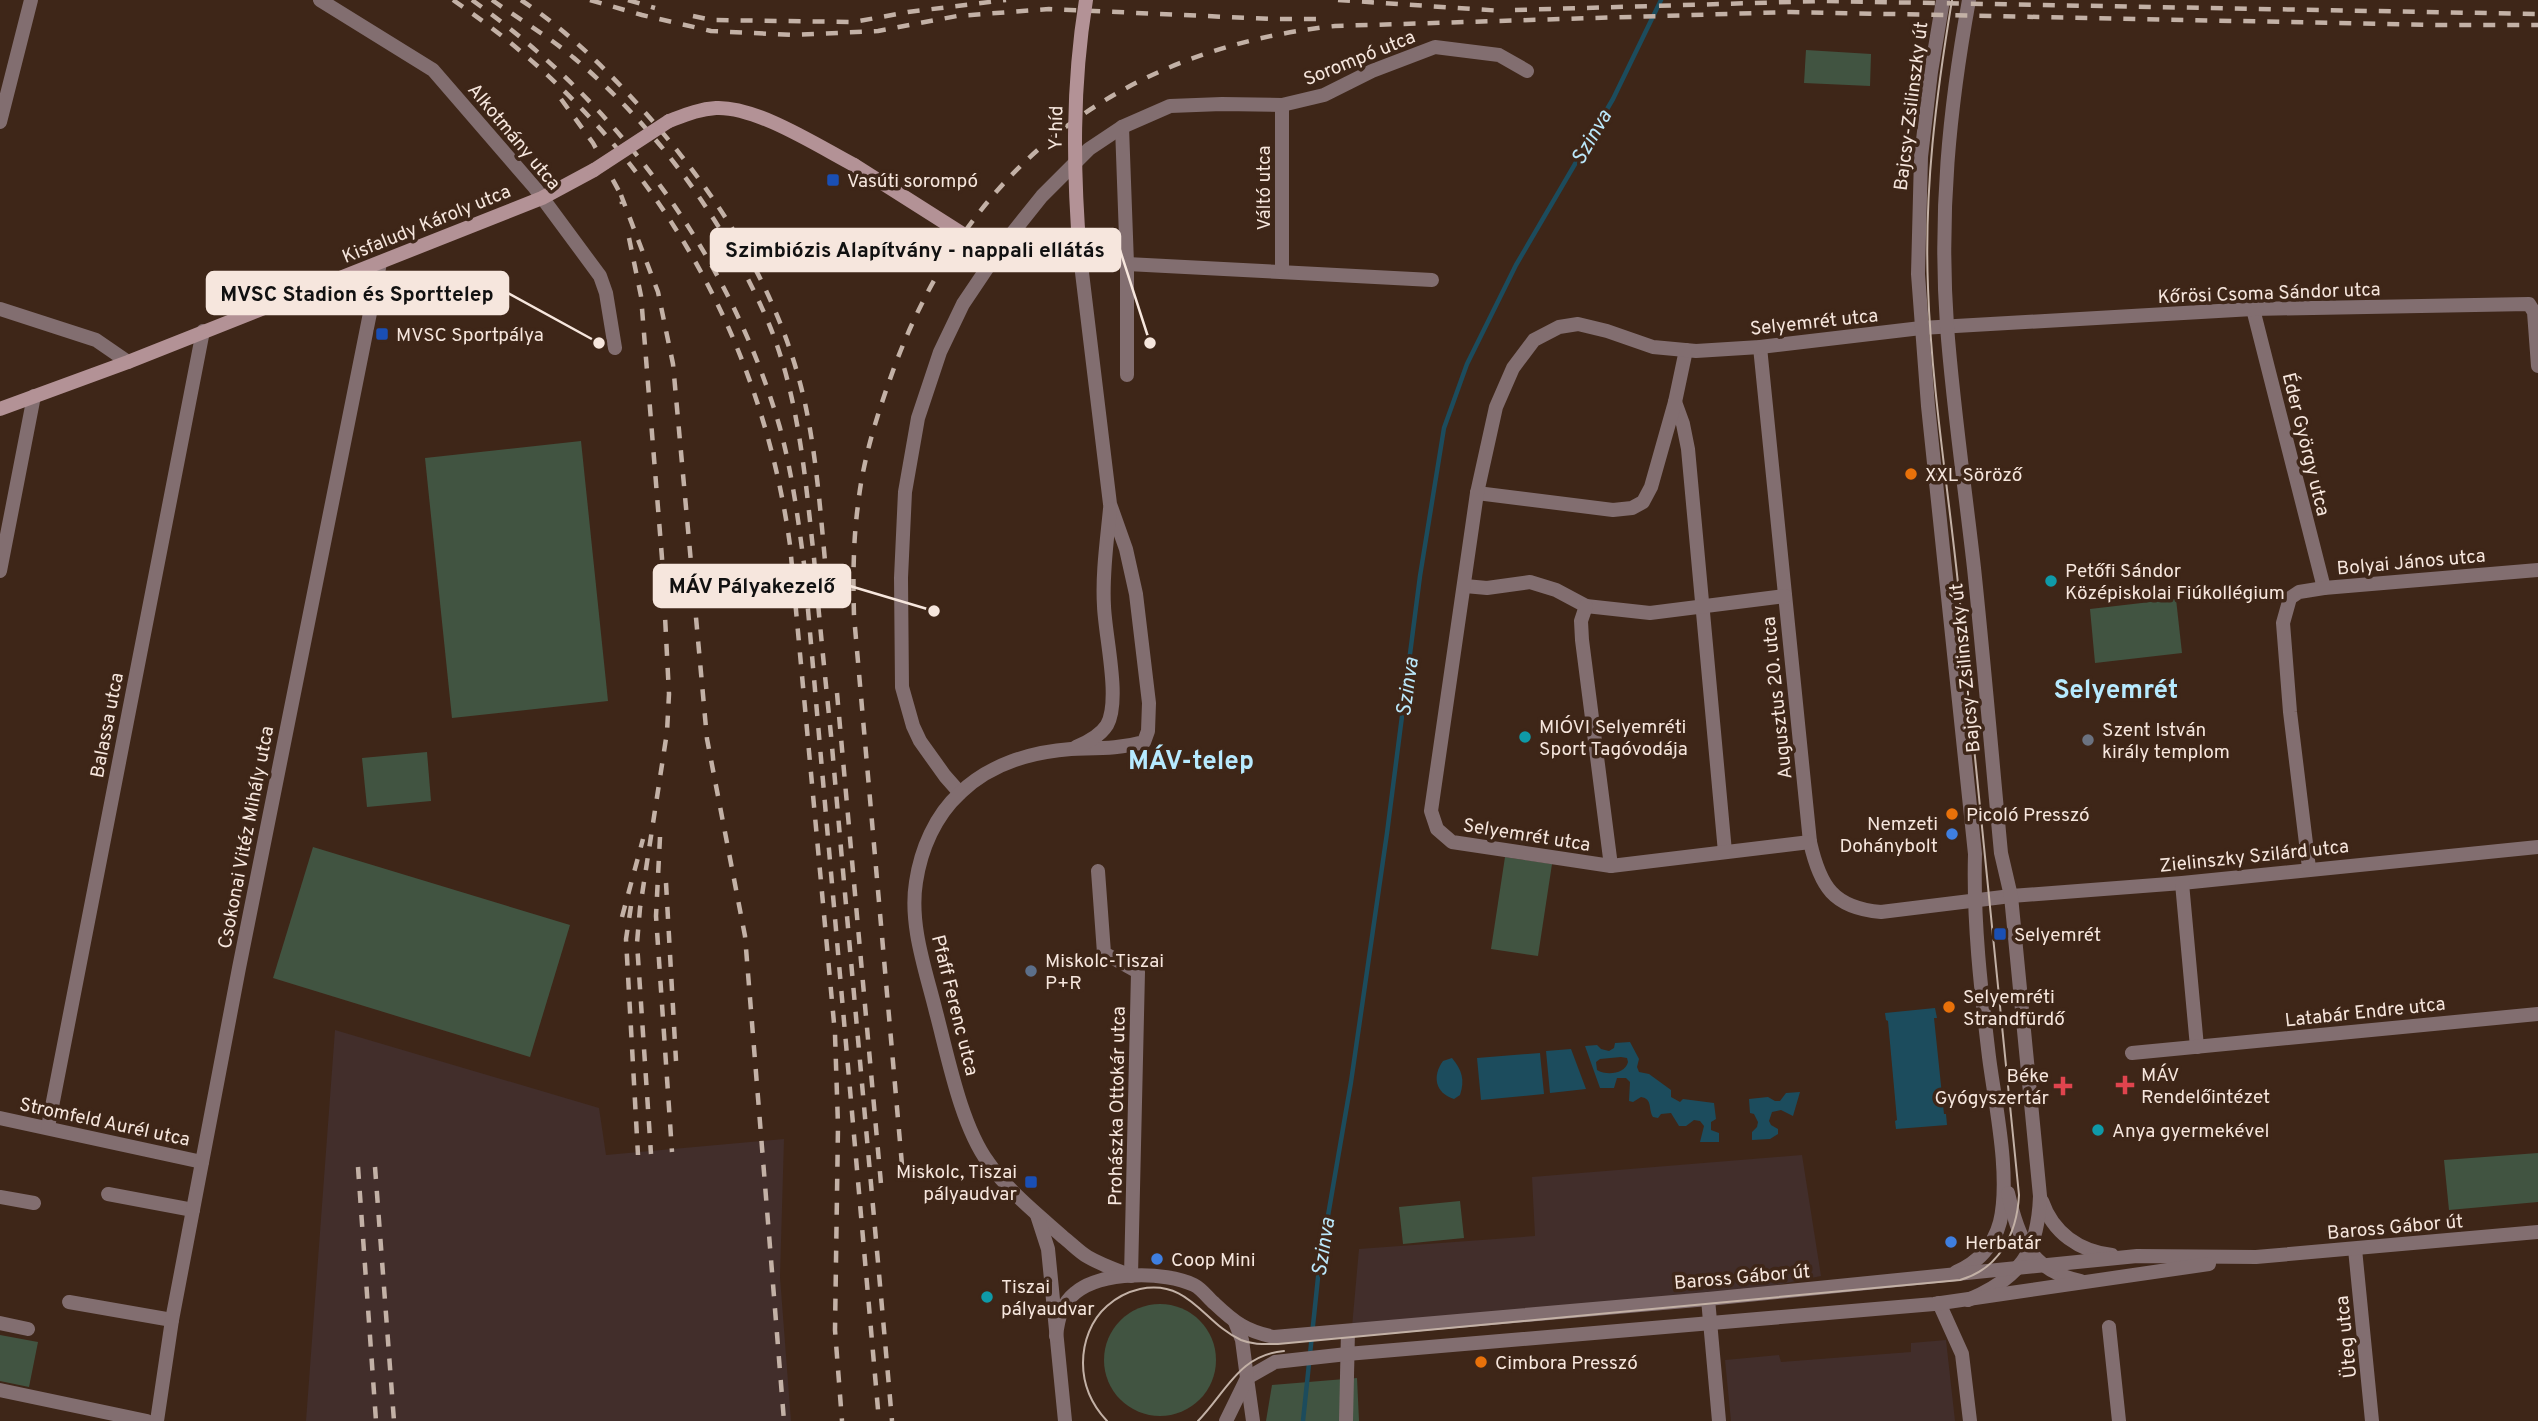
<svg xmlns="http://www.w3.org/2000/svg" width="2538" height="1421" viewBox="0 0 2538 1421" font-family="Overpass,sans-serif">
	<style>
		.industrial { fill: #422e2b }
		.green { fill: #415441 }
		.water { fill: #1c4c5d; fill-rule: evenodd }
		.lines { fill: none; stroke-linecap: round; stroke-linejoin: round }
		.stream { stroke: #1c4c5d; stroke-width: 4.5 }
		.minor { stroke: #826e70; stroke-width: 14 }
		.tertiary { stroke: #826e70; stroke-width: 14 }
		.secondary { stroke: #b39296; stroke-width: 14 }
		.tram { stroke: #c3b1a6; stroke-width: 2 }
		.rail { stroke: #c3b1a6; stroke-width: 4.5; stroke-dasharray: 12 12; stroke-linecap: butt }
		.secondary-bridge { stroke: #b39296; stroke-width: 14 }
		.transit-dot { fill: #1a4fb4; stroke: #3e2618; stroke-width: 2.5 }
		.food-dot { fill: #e8710a; stroke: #3e2618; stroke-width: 2.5 }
		.culture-dot { fill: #0f9aa8; stroke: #3e2618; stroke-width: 2.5 }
		.worship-dot { fill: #6b7280; stroke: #3e2618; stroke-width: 2.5 }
		.shop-dot { fill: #3f7fe0; stroke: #3e2618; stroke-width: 2.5 }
		.service-dot { fill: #5c6f8a; stroke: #3e2618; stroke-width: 2.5 }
		.health-dot { fill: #e0444e; stroke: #3e2618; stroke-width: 2.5 }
		.labels { text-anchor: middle; stroke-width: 7; stroke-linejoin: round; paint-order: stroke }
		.street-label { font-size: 19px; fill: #f6e6dd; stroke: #3e2618 }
		.poi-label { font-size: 19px; fill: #f6e6dd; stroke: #3e2618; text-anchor: start }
		.water-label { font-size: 21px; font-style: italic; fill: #bbe8fb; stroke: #3e2618 }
		.district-label { font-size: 26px; font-weight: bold; fill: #b6eaff; stroke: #3e2618 }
		.leader { fill: none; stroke: #f6e6dd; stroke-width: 2.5 }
		.callout-dot { fill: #f6e6dd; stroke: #3e2618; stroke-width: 2.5 }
		.callout { fill: #f6e6dd; stroke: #f6e6dd; stroke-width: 2.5 }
		.callout-label { font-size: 21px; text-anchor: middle; font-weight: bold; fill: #111 }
	</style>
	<rect width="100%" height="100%" fill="#3e2618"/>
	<g class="industrial">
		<path d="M335,1030L599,1108L606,1155L784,1139L780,1277L791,1421H306Z"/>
		<path d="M1802,1155L1821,1276L1708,1299L1352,1327L1359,1249L1535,1236L1532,1177Z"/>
		<path d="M1946,1340L1955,1421H1731L1725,1360L1779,1355L1781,1362L1911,1352V1343Z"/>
	</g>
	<g class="green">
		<path d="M1806,50L1871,54L1870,86L1804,83Z"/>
		<path d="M581,441L608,701L452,718L425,458Z"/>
		<path d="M2176,599L2182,653L2095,663L2090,609Z"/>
		<path d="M427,752L431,801L367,807L362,758Z"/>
		<path d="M313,847L570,925L530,1057L273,978Z"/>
		<path d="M1505,857L1552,864L1538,956L1491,949Z"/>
		<path d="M2538,1153V1202L2449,1210L2444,1160Z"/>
		<path d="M1460,1201L1464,1238L1403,1244L1399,1207Z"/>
		<circle cx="1160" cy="1360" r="56"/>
		<path d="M0,1335L38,1342L29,1387L0,1381Z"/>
		<path d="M1357,1378L1359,1421H1266L1272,1385Z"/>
	</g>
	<g class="water">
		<path d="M1935,1008L1937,1018H1934L1944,1114H1946L1947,1125L1896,1129L1895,1121L1897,1120L1888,1021L1886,1020L1885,1013Z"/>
		<path d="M1630,1042L1639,1059L1637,1067L1639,1072L1649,1074L1671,1090V1097L1680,1102L1683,1099L1714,1103L1716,1119L1711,1122V1130L1719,1133V1142H1700L1704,1126L1700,1121L1694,1120L1686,1126H1679L1671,1113L1661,1114L1658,1118L1653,1117C1648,1109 1653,1099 1641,1097L1633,1102L1629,1101L1630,1082L1626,1078H1617L1614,1088H1600L1585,1046L1597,1045L1601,1049L1609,1051L1614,1048L1615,1043ZM1621,1057L1627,1058L1628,1062C1625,1074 1607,1076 1597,1070L1596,1062L1600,1059Z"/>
		<path d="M1571,1049L1586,1089L1550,1093L1546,1051Z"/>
		<path d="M1540,1053L1544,1094L1481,1100L1477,1058Z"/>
		<path d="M1452,1058C1462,1070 1465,1080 1460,1095L1454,1099C1435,1093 1432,1076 1443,1061Z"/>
		<path d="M1800,1092L1793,1116L1781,1110L1772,1112L1769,1121L1771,1125L1778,1129V1134L1770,1139L1752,1140V1132L1757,1127L1758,1122L1754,1114L1750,1113L1749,1099L1768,1097L1775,1101H1780L1786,1093Z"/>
	</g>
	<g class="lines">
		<path class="stream" d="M1303,1421L1319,1268L1351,1082L1387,833L1420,576L1444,428L1467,364L1516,265L1613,99L1661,0"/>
		<g class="minor">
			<path d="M320,0L433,70L535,188L600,276L606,293L615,348"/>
			<path d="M0,122L31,0"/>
			<path d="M1122,127L1127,264V375"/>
			<path d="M1127,264L1432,280"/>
			<path d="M1282,271V105"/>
			<path d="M0,309L96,340L128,362"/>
			<path d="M2253,309L2324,588"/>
			<path d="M1760,347L1810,842C1820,886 1833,908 1881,912L2011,896L2182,883L2538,847"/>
			<path d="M1675,402L1683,424L1688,449L1725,852"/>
			<path d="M1477,493L1613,510L1632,508L1643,502L1651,487L1675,402L1686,350"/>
			<path d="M0,571L34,396"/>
			<path d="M1465,586L1487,588L1530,582L1556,590L1586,606L1650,613L1785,596"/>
			<path d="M1586,606L1581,621L1582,640L1611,866"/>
			<path d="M960,793L945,776L920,741L913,726L902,687L901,578L905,492L918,418L940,352L963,304L1002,246L1042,196L1089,149L1122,127L1170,106L1222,104L1282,105L1324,95L1372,71L1435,47L1499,55L1527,71"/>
			<path d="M1810,842L1611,866L1452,842L1437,829L1431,811L1477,493L1496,407L1513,368L1534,340L1559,327L1578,324L1607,331L1653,347L1696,351L1760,347L1921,328L2253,309L2529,304L2534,312L2538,366"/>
			<path d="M2309,868L2290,712L2283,623L2290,598L2299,592L2324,588L2538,570"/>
			<path d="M1098,871L1104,953L1138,972L1131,1276"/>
			<path d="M2182,883L2197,1047"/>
			<path d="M2132,1053L2538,1014"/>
			<path d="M0,1118L202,1162"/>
			<path d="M48,1127L203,331"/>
			<path d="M108,1194L193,1210"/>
			<path d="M0,1197L34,1203"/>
			<path d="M2355,1249L2372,1421"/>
			<path d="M1708,1299L1719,1421"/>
			<path d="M69,1302L172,1320"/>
			<path d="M1939,1303L1962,1354L1970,1421"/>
			<path d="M0,1323L28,1329"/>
			<path d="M2109,1327L2119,1421"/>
			<path d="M1247,1378L1253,1421"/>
			<path d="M0,1390L147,1421"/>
			<path d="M157,1421L172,1320L239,968L380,263"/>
			<path d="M1346,1421L1348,1331"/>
		</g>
		<g class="tertiary">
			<path d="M1943,0L1931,72L1921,157L1918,274L1928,406L1975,854C1973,921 1981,990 1989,1057C1995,1104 2011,1176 2000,1222C1994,1245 1978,1263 1956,1272"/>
			<path d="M1080,256L1110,504L1126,549L1136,594L1149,703L1148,731L1144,742C1119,749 1096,748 1071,749C1030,752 989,765 960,793C935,816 921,849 916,882C909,925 926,971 936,1012C948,1057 961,1125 988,1162C1008,1191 1037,1214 1063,1237C1071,1243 1079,1252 1088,1257C1100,1264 1114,1269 1127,1274"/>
			<path d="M1076,747C1088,742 1100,736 1107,725C1121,700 1105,636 1104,606C1102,574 1107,541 1110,509"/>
			<path d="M2008,1193C2018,1237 2030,1271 2081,1281"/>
			<path d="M2042,1201C2053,1233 2079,1251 2112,1255"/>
			<path d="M1037,1215L1048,1249L1065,1421"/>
			<path d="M1968,1300C2020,1278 2038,1253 2040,1196L2011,896L2001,853C1992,758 1984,663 1974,568C1965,488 1953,407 1947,326C1939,214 1949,110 1969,0"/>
			<path d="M1056,1336C1058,1320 1061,1304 1075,1293C1101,1271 1165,1271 1194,1285C1202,1289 1208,1298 1214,1303C1235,1323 1246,1331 1274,1337L1708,1299L2137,1256L2256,1257L2538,1232"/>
			<path d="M1247,1378L1275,1362L1347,1354L1934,1304L2209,1264"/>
			<path d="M1226,1421L1247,1378L1242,1340L1235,1322"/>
		</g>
		<g class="secondary">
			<path d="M669,121C685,115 699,109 716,108C756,106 818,146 854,165"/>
			<path d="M0,409L128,362L542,198L594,170"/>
		</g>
		<g class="tram">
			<path d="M1107,1421C1092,1405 1083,1385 1083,1363C1083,1342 1091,1320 1107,1306C1117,1297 1127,1292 1140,1289C1190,1279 1203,1323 1241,1340C1253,1345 1266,1344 1278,1344L1960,1280C1999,1269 2017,1234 2019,1195C1998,1001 1980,807 1961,613C1951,505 1932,397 1928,288C1924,191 1936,96 1952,0"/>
			<path d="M1198,1421C1227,1391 1239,1355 1284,1351"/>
		</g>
		<g class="rail">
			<path d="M453,0C641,128 759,321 790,545L835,1034L838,1126L835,1330L842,1421"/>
			<path d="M472,0C618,104 730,255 780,428C792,473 798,518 804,564L879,1421"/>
			<path d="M492,0C519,19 548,36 574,58C656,127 723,219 766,317C799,393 805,477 814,558C819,617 825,676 831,735C851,964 872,1192 892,1421"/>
			<path d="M521,0C562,27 599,62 632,98C713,186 781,289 806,408C819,471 822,537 829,602"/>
			<path d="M590,0L642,15L711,31L794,35L878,31L957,16L1049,9L1273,19H1323"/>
			<path d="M628,0L655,8"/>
			<path d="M1338,0L1503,11"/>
			<path d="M1515,10L1823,1L2538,14"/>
			<path d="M693,16L712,20L854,22L908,12L1006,0"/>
			<path d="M561,99L593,143L621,195L622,204"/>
			<path d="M621,195L658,292L673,364L707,739L745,936L784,1421"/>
			<path d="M629,238L641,296L662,558L669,694L667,732L640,908L637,943L651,1154"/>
			<path d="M837,693L882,1195"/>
			<path d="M660,837L656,916L672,1152"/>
			<path d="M666,883L676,1061"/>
			<path d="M631,906L626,939L638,1155"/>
			<path d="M622,917L643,839"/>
			<path d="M902,1165L854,616C853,579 853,542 858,505C863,458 878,412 894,368C969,165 1121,49 1335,26L1790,12L2436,25H2538"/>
			<path d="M358,1167L376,1421"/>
			<path d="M375,1167L394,1421"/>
		</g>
		<g class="secondary-bridge">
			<path d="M854,165L1002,259C1029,265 1053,260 1080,256C1073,170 1072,86 1086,0"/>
			<path d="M594,170L669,121"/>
		</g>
	</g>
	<g class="transit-dot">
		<rect x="826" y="173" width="14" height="14" rx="3.5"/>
		<rect x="375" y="327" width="14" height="14" rx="3.5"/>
		<rect x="1993" y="927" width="14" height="14" rx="3.5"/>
		<rect x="1024" y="1175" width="14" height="14" rx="3.5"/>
	</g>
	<g class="food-dot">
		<circle cx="1911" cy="474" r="7"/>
		<circle cx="1952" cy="814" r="7"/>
		<circle cx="1949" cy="1007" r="7"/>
		<circle cx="1481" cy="1362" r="7"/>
	</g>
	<g class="culture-dot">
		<circle cx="2051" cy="581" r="7"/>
		<circle cx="1525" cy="737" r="7"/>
		<circle cx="2098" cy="1130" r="7"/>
		<circle cx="987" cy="1297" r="7"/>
	</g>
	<circle class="worship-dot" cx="2088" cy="740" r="7"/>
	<g class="shop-dot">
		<circle cx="1952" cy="834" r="7"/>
		<circle cx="1951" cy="1242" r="7"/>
		<circle cx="1157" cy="1259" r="7"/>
	</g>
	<circle class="service-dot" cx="1031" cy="971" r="7"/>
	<g class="health-dot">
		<path d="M2121.5 1074.5h7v7h7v7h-7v7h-7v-7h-7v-7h7z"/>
		<path d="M2059.5 1075.5h7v7h7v7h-7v7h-7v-7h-7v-7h7z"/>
	</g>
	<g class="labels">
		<g class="street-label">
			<text transform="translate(1359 57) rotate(-22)" y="7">Sorompó utca</text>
			<text transform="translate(1910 106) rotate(-83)" y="7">Bajcsy-Zsilinszky út</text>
			<text transform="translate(1055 128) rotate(-89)" y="7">Y-híd</text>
			<text transform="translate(515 136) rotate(50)" y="7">Alkotmány utca</text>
			<text transform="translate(1263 188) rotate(-90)" y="7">Váltó utca</text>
			<text transform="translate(426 223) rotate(-22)" y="7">Kisfaludy Károly utca</text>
			<text transform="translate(2269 292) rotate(-2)" y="7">Kőrösi Csoma Sándor utca</text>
			<text transform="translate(1814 321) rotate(-6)" y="7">Selyemrét utca</text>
			<text transform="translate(2307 444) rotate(76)" y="7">Éder György utca</text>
			<text transform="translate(2411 561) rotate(-5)" y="7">Bolyai János utca</text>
			<text transform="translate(1964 668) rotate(-96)" y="7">Bajcsy-Zsilinszky út</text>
			<text transform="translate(1776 698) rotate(-96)" y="7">Augusztus 20. utca</text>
			<text transform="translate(106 725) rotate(-79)" y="7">Balassa utca</text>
			<text transform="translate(1527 834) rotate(9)" y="7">Selyemrét utca</text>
			<text transform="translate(245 837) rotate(-79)" y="7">Csokonai Vitéz Mihály utca</text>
			<text transform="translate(2254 855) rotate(-6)" y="7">Zielinszky Szilárd utca</text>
			<text transform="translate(956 1005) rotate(76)" y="7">Pfaff Ferenc utca</text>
			<text transform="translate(2365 1011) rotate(-6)" y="7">Latabár Endre utca</text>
			<text transform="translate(1116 1106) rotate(-89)" y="7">Prohászka Ottokár utca</text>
			<text transform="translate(105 1121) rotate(12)" y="7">Stromfeld Aurél utca</text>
			<text transform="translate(2395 1226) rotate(-5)" y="7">Baross Gábor út</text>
			<text transform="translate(1742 1276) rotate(-5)" y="7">Baross Gábor út</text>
			<text transform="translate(2345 1337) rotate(-96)" y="7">Üteg utca</text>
		</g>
		<g class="poi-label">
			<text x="847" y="187">Vasúti sorompó</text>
			<text x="396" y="341">MVSC Sportpálya</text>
			<text x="1925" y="481">XXL Söröző</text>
			<text x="2065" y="577">Petőfi Sándor<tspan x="2065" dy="22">Középiskolai Fiúkollégium</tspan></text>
			<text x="1539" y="733">MIÓVI Selyemréti<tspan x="1539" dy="22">Sport Tagóvodája</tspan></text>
			<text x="2102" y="736">Szent István<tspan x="2102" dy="22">király templom</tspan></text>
			<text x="1966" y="821">Picoló Presszó</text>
			<text x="1938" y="830" text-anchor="end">Nemzeti<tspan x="1938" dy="22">Dohánybolt</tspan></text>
			<text x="2014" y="941">Selyemrét</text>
			<text x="1045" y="967">Miskolc-Tiszai<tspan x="1045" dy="22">P+R</tspan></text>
			<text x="1963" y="1003">Selyemréti<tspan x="1963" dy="22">Strandfürdő</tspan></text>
			<text x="2141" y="1081">MÁV<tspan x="2141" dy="22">Rendelőintézet</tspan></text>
			<text x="2049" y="1082" text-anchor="end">Béke<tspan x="2049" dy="22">Gyógyszertár</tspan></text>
			<text x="2112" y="1137">Anya gyermekével</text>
			<text x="1017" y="1178" text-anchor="end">Miskolc, Tiszai<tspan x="1017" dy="22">pályaudvar</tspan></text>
			<text x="1965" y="1249">Herbatár</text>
			<text x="1171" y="1266">Coop Mini</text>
			<text x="1001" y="1293">Tiszai<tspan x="1001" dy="22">pályaudvar</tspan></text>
			<text x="1495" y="1369">Cimbora Presszó</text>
		</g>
		<g class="water-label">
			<text transform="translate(1591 137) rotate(-60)" y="7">Szinva</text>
			<text transform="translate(1407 687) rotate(-82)" y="7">Szinva</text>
			<text transform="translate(1323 1247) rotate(-81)" y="7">Szinva</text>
		</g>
		<g class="district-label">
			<text x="2116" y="698">Selyemrét</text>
			<text x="1191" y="769">MÁV-telep</text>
		</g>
	</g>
	<path class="leader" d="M1150 343L1120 250M599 343L508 293M934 611L850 586"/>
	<g class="callout-dot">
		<circle cx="1150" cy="343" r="7"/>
		<circle cx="599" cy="343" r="7"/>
		<circle cx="934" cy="611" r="7"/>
	</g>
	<g class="callout">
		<rect x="711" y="229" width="409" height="42" rx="7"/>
		<rect x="207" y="272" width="301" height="42" rx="7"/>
		<rect x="654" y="565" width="196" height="42" rx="7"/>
	</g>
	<g class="callout-label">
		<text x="915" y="257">Szimbiózis Alapítvány - nappali ellátás</text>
		<text x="357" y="301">MVSC Stadion és Sporttelep</text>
		<text x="752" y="593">MÁV Pályakezelő</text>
	</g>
</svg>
